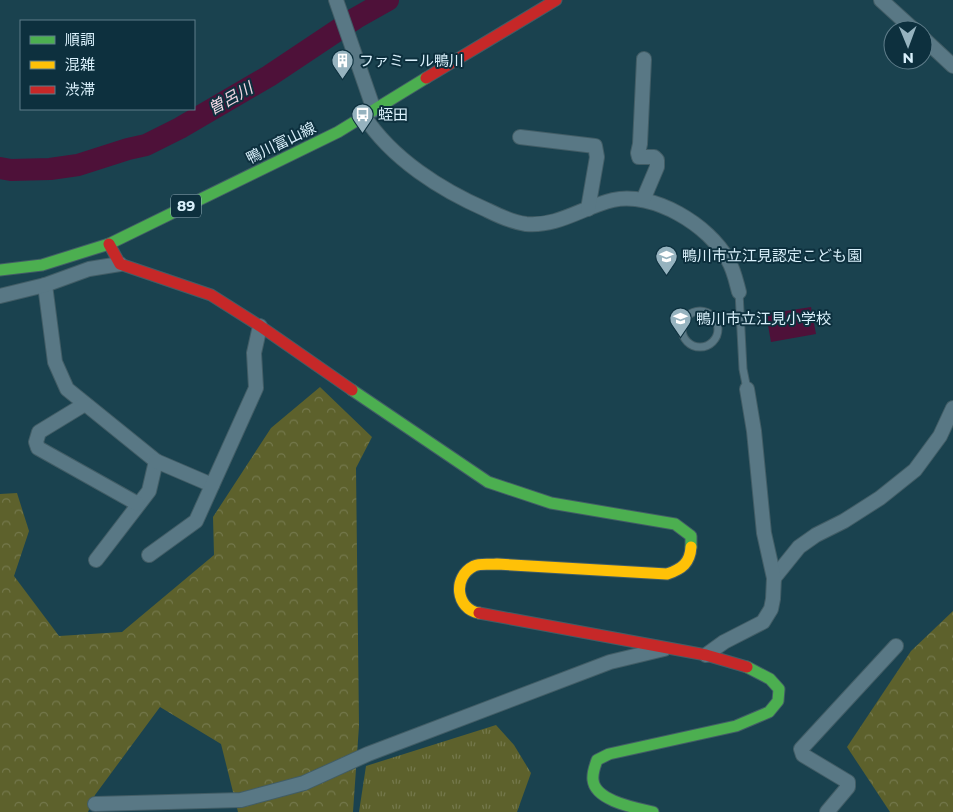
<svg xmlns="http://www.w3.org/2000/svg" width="953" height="812" viewBox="0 0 953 812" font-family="Montserrat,'Noto Sans JP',sans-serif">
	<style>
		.grass { fill: url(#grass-tufts) }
		.forest { fill: url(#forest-crowns) }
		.water { fill: #4e1139 }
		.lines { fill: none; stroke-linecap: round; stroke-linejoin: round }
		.river { stroke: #4e1139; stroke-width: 22 }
		.lane-casing { stroke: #425d66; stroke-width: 9 }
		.street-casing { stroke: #425d66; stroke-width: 16 }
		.fast-casing { stroke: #425d66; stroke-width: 13 }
		.slow-casing { stroke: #425d66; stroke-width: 13 }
		.jam-casing { stroke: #425d66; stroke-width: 13 }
		.lane { stroke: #597885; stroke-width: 7 }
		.street { stroke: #597885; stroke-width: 14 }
		.fast { stroke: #4caf50; stroke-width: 11 }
		.slow { stroke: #ffc107; stroke-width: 11 }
		.jam { stroke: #c62828; stroke-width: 11 }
		.labels { text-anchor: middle; stroke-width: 4; stroke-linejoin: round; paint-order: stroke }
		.shield { fill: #0d303e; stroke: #9cb6c2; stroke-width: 1 }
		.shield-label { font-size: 14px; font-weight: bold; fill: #d9f0fb }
		.poi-label { font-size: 15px; fill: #d9f0fb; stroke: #0d303e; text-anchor: start }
		.street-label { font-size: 15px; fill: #d9f0fb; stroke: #0d303e }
		.water-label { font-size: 16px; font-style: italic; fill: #f1d6e2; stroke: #0d303e }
	</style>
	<defs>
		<pattern id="grass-tufts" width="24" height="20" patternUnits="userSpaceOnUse" patternTransform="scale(1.25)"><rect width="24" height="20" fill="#5d612c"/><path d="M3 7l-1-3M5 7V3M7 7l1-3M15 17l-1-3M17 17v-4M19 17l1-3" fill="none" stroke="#74784c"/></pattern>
		<pattern id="forest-crowns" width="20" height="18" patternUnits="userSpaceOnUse" patternTransform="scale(1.25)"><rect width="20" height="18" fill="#5d612c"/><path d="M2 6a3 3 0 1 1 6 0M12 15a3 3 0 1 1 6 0" fill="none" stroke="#74784c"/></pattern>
	</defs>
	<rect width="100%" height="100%" fill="#1a424f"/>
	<path class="grass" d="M496,725L514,745L531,773L517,812H359L366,766Z"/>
	<g class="forest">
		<path d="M320,387L372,437L356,468L359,726L353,812H238L221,744L160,707L95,795L88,812H0V494L17,493L29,531L14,576L59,636L122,632L214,555L213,517L271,428Z"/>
		<path d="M953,611V812H890L847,747L911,651Z"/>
	</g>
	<path class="water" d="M811,307L816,334L771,342L766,314Z"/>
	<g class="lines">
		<path class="river" d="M0,168L11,170L50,169L78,165L128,149L146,145L180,128L269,76L356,18L388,0"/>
		<defs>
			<g id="lane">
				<path d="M739,292L743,369L747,389"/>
				<circle cx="700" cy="329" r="18"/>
				<path d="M716,320L740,314"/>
			</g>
			<g id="street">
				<path d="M336,0L374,110"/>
				<path d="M881,0L914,30"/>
				<path d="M923,38L953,66"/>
				<path d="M364,116C392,159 441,190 487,210C499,216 512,222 526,224C558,227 583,207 613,200C653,191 709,225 728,260C734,270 736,281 739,292"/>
				<path d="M520,137L595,146L597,157L588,209"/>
				<path d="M643,200L657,167V160L654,157H639L638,153L640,144L644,59"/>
				<path d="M45,285L55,362L67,389L156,461L149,491L96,560"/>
				<path d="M0,296L45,285L89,269L120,264"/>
				<path d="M85,404L39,432L36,442L38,448L138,504"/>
				<path d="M156,461L212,485"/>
				<path d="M149,555L196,521L256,388L254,353L260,326"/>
				<path d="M774,578L799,547L816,535L844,521L880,498L915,470L940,436L953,408"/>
				<path d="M706,655L724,642L763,622L771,609L773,599L774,578L764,533L754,431L747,389"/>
				<path d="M95,804L241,800L304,783L368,754L610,662L664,649"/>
				<path d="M827,812L848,787V782L803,755L801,749L896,646"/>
			</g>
			<g id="fast">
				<path d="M0,270L42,265L109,244L338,132L426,78"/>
				<path d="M352,390L488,482L551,503L675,524L691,536V547"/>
				<path d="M653,812C636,808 595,801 593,780C592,773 595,766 597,760L609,754L736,726L769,712L778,701L779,689L770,679L747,667"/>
			</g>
			<path id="slow" d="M479,613C456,609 452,577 474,566C481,563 489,565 497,564L667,574C682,569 690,563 691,547"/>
			<g id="jam">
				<path d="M426,78L556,0"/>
				<path d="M109,244L120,264L211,295L260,326L352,390"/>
				<path d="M479,613L706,655L747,667"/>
			</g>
		</defs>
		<use href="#lane" class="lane-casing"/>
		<use href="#street" class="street-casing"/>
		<use href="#fast" class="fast-casing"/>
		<use href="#slow" class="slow-casing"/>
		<use href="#jam" class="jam-casing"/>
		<use href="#lane" class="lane"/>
		<use href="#street" class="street"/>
		<use href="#fast" class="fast"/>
		<use href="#slow" class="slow"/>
		<use href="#jam" class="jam"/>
	</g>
	<defs>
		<symbol id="building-pin" viewBox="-11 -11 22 30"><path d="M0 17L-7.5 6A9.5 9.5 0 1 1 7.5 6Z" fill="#96b3bf" stroke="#0d303e"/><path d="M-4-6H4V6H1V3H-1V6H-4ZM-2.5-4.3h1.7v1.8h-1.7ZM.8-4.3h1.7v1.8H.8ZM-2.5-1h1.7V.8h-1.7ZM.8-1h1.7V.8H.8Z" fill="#fff"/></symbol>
		<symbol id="bus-pin" viewBox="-11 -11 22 30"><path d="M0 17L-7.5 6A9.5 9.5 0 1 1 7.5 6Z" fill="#96b3bf" stroke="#0d303e"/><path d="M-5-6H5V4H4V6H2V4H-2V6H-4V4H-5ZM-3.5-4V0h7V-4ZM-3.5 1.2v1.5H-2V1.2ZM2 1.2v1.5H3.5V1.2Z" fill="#fff"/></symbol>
		<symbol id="school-pin" viewBox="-11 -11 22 30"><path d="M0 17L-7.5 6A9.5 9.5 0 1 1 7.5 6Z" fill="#96b3bf" stroke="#0d303e"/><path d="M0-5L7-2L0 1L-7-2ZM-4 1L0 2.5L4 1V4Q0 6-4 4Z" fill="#fff"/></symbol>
	</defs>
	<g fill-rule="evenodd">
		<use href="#building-pin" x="330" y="48" width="25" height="34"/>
		<use href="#bus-pin" x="350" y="102" width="25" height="34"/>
		<use href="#school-pin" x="654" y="244" width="25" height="34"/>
		<use href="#school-pin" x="668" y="306" width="25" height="34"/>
	</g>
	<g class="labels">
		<rect class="shield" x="171" y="194.5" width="30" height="23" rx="4"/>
		<g class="shield-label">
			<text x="186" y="211">89</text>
		</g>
		<g class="poi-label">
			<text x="359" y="66">ファミール鴨川</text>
			<text x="378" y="120">蛭田</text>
			<text x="682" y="261">鴨川市立江見認定こども園</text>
			<text x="696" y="324">鴨川市立江見小学校</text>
		</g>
		<g class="street-label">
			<text transform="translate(281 143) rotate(-26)" y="5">鴨川富山線</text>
		</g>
		<g class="water-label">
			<text transform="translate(230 98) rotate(-29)" y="6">曽呂川</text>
		</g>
	</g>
	<rect x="20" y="20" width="175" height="90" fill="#0d303e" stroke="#5f7d8a"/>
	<rect x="30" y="36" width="25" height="8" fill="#4caf50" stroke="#5f7d8a"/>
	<text x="65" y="45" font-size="15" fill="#d9f0fb">順調</text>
	<rect x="30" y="61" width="25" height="8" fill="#ffc107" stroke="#5f7d8a"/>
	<text x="65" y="70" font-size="15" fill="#d9f0fb">混雑</text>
	<rect x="30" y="86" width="25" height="8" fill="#c62828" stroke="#5f7d8a"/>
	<text x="65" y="95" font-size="15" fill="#d9f0fb">渋滞</text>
	<g transform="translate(908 45) rotate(179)"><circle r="24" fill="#0d303e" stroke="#5f7d8a"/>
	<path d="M0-4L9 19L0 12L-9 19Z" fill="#96b3bf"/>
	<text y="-8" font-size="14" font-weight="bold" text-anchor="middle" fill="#d9f0fb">N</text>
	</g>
</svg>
